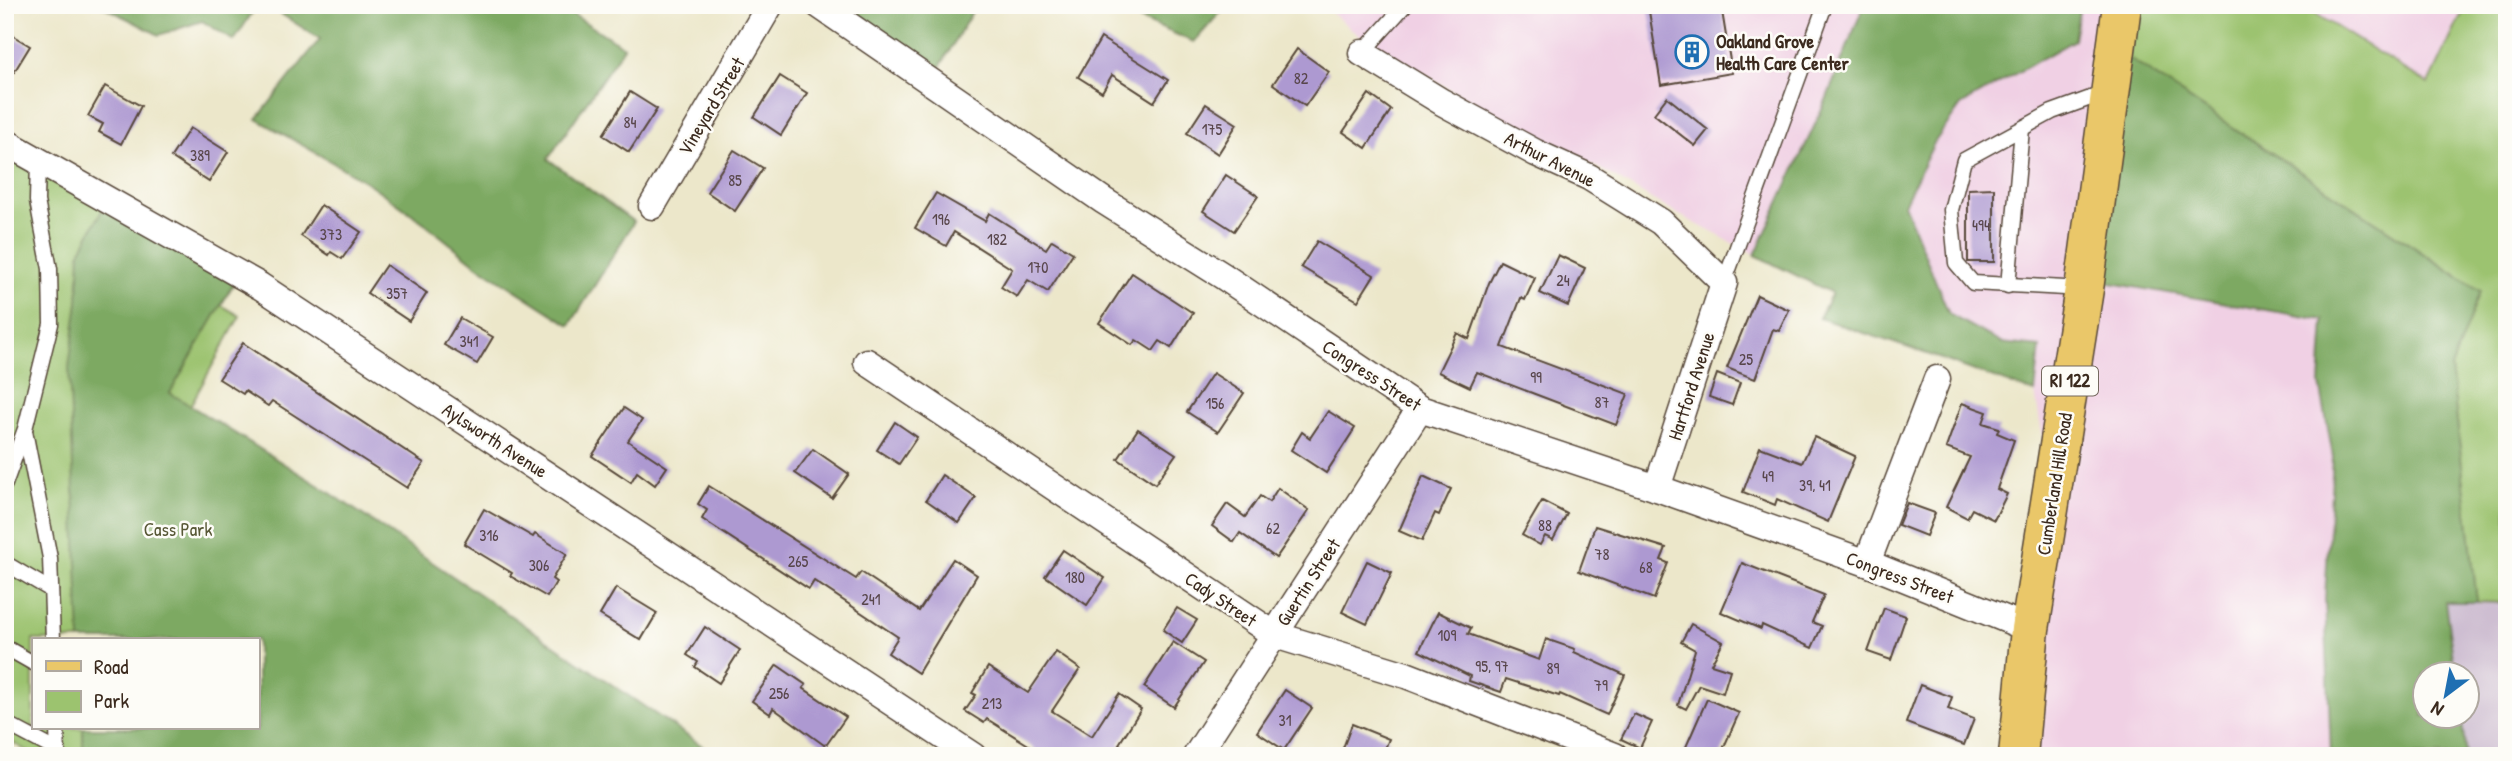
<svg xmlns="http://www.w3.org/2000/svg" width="2512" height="761" viewBox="0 0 2512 761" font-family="'Patrick Hand',sans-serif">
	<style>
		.built { fill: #f0d0e4 }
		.industrial { fill: #cebed1 }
		.green { fill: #9cc36f; stroke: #6c7646; stroke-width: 2; fill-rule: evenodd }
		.forest { fill: #7da962; stroke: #5c6a40; stroke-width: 2 }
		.building { fill: #ad99d1 }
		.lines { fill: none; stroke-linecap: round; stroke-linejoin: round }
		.service-casing { stroke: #564638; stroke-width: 17 }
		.minor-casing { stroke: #564638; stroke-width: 29 }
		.primary-casing { stroke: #564638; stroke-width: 41 }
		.service { stroke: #fff; stroke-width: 14 }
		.minor { stroke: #fff; stroke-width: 26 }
		.primary { stroke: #eac769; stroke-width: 38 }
		.labels { text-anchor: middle; stroke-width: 5; stroke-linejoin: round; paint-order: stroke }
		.number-label { font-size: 16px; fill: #58464b }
		.shield { fill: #fdfcf7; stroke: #75695f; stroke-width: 2 }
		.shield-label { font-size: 18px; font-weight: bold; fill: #3b2a1e }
		.poi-label { font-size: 19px; font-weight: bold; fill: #3b2a1e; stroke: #fdfcf7; text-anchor: start }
		.street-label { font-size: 19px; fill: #3b2a1e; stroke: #fdfcf7 }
		.park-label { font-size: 19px; fill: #585836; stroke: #fdfcf7 }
	</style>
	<rect width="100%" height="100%" fill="#fdfcf7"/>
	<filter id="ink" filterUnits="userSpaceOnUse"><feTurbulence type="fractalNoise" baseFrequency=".0143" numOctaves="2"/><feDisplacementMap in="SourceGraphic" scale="14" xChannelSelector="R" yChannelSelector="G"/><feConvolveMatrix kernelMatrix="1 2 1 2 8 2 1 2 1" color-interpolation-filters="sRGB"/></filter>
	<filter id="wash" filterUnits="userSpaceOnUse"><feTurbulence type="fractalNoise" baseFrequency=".00686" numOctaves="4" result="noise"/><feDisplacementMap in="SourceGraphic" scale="28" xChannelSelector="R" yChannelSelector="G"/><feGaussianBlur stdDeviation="1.57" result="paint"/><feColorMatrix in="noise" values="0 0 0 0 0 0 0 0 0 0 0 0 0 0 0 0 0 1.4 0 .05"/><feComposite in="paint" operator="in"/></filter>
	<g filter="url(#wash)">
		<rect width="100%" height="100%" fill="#ece7ca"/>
		<g class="built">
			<path d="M1332,5H1864L1824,105L1755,255L1670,210L1599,168L1519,130L1356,33L1327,9Z"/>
			<path d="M2080,5H2138L2093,280L2324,320L2320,384L2333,457L2325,599L2331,756H2010L2044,445L2035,393L2040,347L2001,343L1949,314L1904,204L1934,143L1961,105L2074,40Z"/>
			<path d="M2301,5H2466L2429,84Z"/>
		</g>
		<path class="industrial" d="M2445,601L2507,603V756H2466L2461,716H2466V674L2455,673Z"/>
		<g class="green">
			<path d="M2138,5H2301L2429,84L2466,5H2507V603L2477,602L2451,368L2480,291L2128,58Z"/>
			<path d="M5,141L109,197L92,231L240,316L190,406L714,756H35L5,738ZM33,640H257V728H33Z"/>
		</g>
		<g class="forest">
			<path d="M101,5H257L234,41L202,21L159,35Z"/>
			<path d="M267,5H564L569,12L624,47L548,159L634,222L570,325L478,266L423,222L368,183L257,119L320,39Z"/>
			<path d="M828,5H976L934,77Z"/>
			<path d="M1107,5H1227L1194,42Z"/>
			<path d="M1864,5H2080L2074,40L1961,105L1934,143L1904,204L1949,314L2001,343L2040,347L2035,393L1933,356L1819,318L1832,293L1755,255L1824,105Z"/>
			<path d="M2128,58L2480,291L2451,368L2477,602H2445L2455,673L2424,674V716H2461L2466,756H2331L2325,599L2333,457L2320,384L2324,320L2093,280Z"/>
			<path d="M109,197L238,276L170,393L326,490L717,756H83V728H257V640H80L69,367L78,302L80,252Z"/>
		</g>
		<g id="blocks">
			<g class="building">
				<path d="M1648,5H1721L1732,73L1661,85Z"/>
				<path d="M5,31L30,46L5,87Z"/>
				<path d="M1101,38L1168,80L1154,102L1112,75L1102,92L1078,77Z"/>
				<path d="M1297,49L1329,72L1305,106L1273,84Z"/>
				<path d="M780,76L807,93L781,135L754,117Z"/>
				<path d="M105,86L141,106L121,144L99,132L103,124L88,116Z"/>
				<path d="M630,92L657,109L629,152L603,135Z"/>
				<path d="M1369,94L1391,110L1366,148L1343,132Z"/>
				<path d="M1667,97L1708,130L1695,146L1654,114Z"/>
				<path d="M1206,104L1237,124L1218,154L1187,133Z"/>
				<path d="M190,128L228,152L209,182L171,157Z"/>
				<path d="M734,150L763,168L735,211L707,192Z"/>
				<path d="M1226,175L1258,196L1234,231L1203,211Z"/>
				<path d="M1994,188V262H1968V189Z"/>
				<path d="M936,193L985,221L989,213L1046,249L1052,240L1073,253L1048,292L1028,280L1017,297L1001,287L1012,269L954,232L946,246L915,228Z"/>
				<path d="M321,205L361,232L342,259L331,252L329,255L301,236Z"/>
				<path d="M1317,241L1374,275L1358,301L1301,267Z"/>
				<path d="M1558,255L1585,268L1568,306L1540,293Z"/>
				<path d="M1500,261L1535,278L1525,300L1521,298L1502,347L1628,394L1616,425L1477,372L1470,387L1438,372L1457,333L1469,339L1489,283Z"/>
				<path d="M386,265L427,293L409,321L367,293Z"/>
				<path d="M1132,273L1193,313L1171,348L1160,341L1153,351L1136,340L1132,345L1099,323Z"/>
				<path d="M1757,295L1789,310L1779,331L1773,329L1755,379L1727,368Z"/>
				<path d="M460,318L493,337L477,364L444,345Z"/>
				<path d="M243,343L424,463L407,488L272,401L268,406L245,391L243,394L219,379Z"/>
				<path d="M1213,373L1244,393L1218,432L1187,412Z"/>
				<path d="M1717,374L1740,383L1732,405L1709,397Z"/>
				<path d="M1962,403L1987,412L1983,423L1999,428L1997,433L2014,440L1997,489L2007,494L1994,520L1972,509L1967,518L1946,507L1970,457L1946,448Z"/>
				<path d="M624,408L642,420L628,441L667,467L655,485L637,472L631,482L592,456Z"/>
				<path d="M1328,411L1355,428L1326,473L1291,450L1302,432L1310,438Z"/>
				<path d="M895,422L917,437L899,464L877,450Z"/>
				<path d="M1138,429L1176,454L1155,484L1118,459Z"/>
				<path d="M1814,437L1855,456L1828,522L1777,499L1775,505L1743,492L1760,447L1802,463Z"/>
				<path d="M813,449L849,474L832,498L795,473Z"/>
				<path d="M942,475L976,498L959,523L926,500Z"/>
				<path d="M1423,476L1451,489L1439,515L1435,513L1422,541L1399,531Z"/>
				<path d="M709,486L856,579L861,572L919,611L953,559L977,575L918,673L888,653L898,637L814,581L809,589L702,519L707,510L698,504Z"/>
				<path d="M1278,488L1309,510L1276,558L1240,533L1234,542L1212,526L1227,504L1245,517L1260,496L1269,502Z"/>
				<path d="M1542,501L1567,514L1553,540L1545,536L1540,545L1522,535Z"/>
				<path d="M1907,503L1935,513L1926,536L1898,525Z"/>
				<path d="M484,509L533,537L535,534L567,554L552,579L556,582L547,597L510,576L512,573L464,544Z"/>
				<path d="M1595,526L1666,548L1661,560L1668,563L1654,599L1579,571Z"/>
				<path d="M1063,550L1105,578L1087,605L1045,576Z"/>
				<path d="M1367,561L1392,573L1367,624L1342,612Z"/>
				<path d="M1742,563L1824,595L1812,622L1822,626L1812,648L1762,625L1761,629L1721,612Z"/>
				<path d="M616,588L657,613L641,640L600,615Z"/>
				<path d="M1177,608L1197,620L1182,643L1163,630Z"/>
				<path d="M1884,608L1906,616L1891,660L1868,652Z"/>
				<path d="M1438,612L1471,628L1468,634L1539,660L1546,639L1575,649L1574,652L1625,675L1607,715L1560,694L1559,696L1506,679L1501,692L1469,681L1470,676L1419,651Z"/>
				<path d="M1691,624L1723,642L1711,664L1730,670L1723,693L1699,685L1686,709L1678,705L1695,650L1681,642Z"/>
				<path d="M705,627L740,650L719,683L695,667L698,662L687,655Z"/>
				<path d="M1173,642L1204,662L1174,707L1144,687Z"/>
				<path d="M1056,652L1080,669L1052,711L1092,736L1119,694L1141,709L1119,744L1137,756H1046L987,719L984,723L965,711L976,695L972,693L988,667L1028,693Z"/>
				<path d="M777,665L806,685L803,688L846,717L827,744L824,745L773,708L770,714L752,701Z"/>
				<path d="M1920,685L1952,697L1948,709L1974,719L1964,745L1906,723Z"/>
				<path d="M1285,690L1312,708L1284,750L1257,732Z"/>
				<path d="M1707,699L1739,713L1720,756H1682Z"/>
				<path d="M1634,714L1652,722L1640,748L1621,739Z"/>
				<path d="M1352,724L1389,739L1382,756H1340Z"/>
			</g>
		</g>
	</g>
	<g filter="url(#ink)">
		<use href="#blocks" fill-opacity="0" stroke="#564638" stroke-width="2"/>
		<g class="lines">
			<defs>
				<g id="service">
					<path d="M1362,53L1405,5"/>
					<path d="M1724,283L1825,5"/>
					<path d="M2008,286L2022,129"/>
					<path d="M2083,289L1973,283L1956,263L1951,210L1964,160L2052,112L2107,92"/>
					<path d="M25,431L50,558L53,640"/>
					<path d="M5,484L25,429L51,324L50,269L37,201L38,160"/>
					<path d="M5,563L51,590"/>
					<path d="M5,647L33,663"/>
					<path d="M5,723L58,751"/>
					<path d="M57,728L58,756"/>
				</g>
				<g id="minor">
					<path d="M819,5L1104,201L1223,276L1420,409L1657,488L1867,563L2030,629"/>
					<path d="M1362,53L1442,102L1536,153L1589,177L1661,222L1724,283L1657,488"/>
					<path d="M5,142L260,286L973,756"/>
					<path d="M652,206L770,5"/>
					<path d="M867,362L1275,635L1406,675L1615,756"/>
					<path d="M1867,563L1937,379"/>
					<path d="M1196,756L1420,409"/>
				</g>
				<path id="primary" d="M2018,756L2030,629L2084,289L2122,5"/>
			</defs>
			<use href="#service" class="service-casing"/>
			<use href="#minor" class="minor-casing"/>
			<use href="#primary" class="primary-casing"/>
			<use href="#service" class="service"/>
			<use href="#minor" class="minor"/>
			<use href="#primary" class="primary"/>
		</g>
	</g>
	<defs>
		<symbol id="building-ring" viewBox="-11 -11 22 22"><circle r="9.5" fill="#fdfcf7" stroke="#1f6fb2" stroke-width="1.5"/><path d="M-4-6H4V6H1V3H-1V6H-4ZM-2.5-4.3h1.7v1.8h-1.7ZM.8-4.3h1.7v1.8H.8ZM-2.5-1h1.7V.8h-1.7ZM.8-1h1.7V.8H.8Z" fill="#1f6fb2"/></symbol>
	</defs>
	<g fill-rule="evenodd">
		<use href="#building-ring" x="1673" y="33" width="38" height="38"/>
	</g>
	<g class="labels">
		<g class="number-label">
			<text x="1301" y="84">82</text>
			<text x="630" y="128">84</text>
			<text x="1212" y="135">175</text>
			<text x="200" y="161">389</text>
			<text x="735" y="186">85</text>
			<text x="941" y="225">196</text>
			<text x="1981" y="231">494</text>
			<text x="331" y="240">373</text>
			<text x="997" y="245">182</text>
			<text x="1038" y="273">170</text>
			<text x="1563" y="286">24</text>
			<text x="397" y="299">357</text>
			<text x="469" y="347">341</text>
			<text x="1746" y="365">25</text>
			<text x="1536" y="383">99</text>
			<text x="1602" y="408">87</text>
			<text x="1215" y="409">156</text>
			<text x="1768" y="482">49</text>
			<text x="1815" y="491">39, 41</text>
			<text x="1545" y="531">88</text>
			<text x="1273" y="534">62</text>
			<text x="489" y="541">316</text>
			<text x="1602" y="560">78</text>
			<text x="798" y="567">265</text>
			<text x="539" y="571">306</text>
			<text x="1646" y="573">68</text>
			<text x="1075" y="583">180</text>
			<text x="871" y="605">241</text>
			<text x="1447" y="641">109</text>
			<text x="1492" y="672">95, 97</text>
			<text x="1553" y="674">89</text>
			<text x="1601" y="691">79</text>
			<text x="779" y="699">256</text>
			<text x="992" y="709">213</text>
			<text x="1285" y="726">31</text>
		</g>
		<rect class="shield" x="2042" y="366.5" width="56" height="29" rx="5"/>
		<g class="shield-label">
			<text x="2070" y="387">RI 122</text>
		</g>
		<g class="poi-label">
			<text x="1716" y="48">Oakland Grove<tspan x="1716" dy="22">Health Care Center</tspan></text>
		</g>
		<g class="street-label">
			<text transform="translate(711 106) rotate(-59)" y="7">Vineyard Street</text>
			<text transform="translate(1550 159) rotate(27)" y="7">Arthur Avenue</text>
			<text transform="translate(1372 375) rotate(33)" y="7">Congress Street</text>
			<text transform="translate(1691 386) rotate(-72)" y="7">Hartford Avenue</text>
			<text transform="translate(495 440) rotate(33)" y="7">Aylsworth Avenue</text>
			<text transform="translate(2054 484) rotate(-81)" y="7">Cumberland Hill Road</text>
			<text transform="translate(1900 577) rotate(21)" y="7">Congress Street</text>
			<text transform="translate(1308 582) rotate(-57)" y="7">Guertin Street</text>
			<text transform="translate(1221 599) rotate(34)" y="7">Cady Street</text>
		</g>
		<g class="park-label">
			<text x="178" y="536">Cass Park</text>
		</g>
	</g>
	<rect width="2512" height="761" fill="none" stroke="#fdfcf7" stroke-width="28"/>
	<rect x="32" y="638" width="228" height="91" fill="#fdfcf7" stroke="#afa8a0" stroke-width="2"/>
	<rect x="46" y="661" width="35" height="10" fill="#eac769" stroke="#afa8a0" stroke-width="2"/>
	<text x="94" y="674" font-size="21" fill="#3b2a1e">Road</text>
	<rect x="46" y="691" width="35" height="21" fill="#9cc36f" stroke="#afa8a0" stroke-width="2"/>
	<text x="94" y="708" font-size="21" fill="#3b2a1e">Park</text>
	<g transform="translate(2446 695) rotate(212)"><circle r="33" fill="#fdfcf7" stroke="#afa8a0" stroke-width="2"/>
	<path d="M0-5L12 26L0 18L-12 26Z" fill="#1f6fb2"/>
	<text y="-10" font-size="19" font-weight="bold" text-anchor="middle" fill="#3b2a1e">N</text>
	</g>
</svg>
